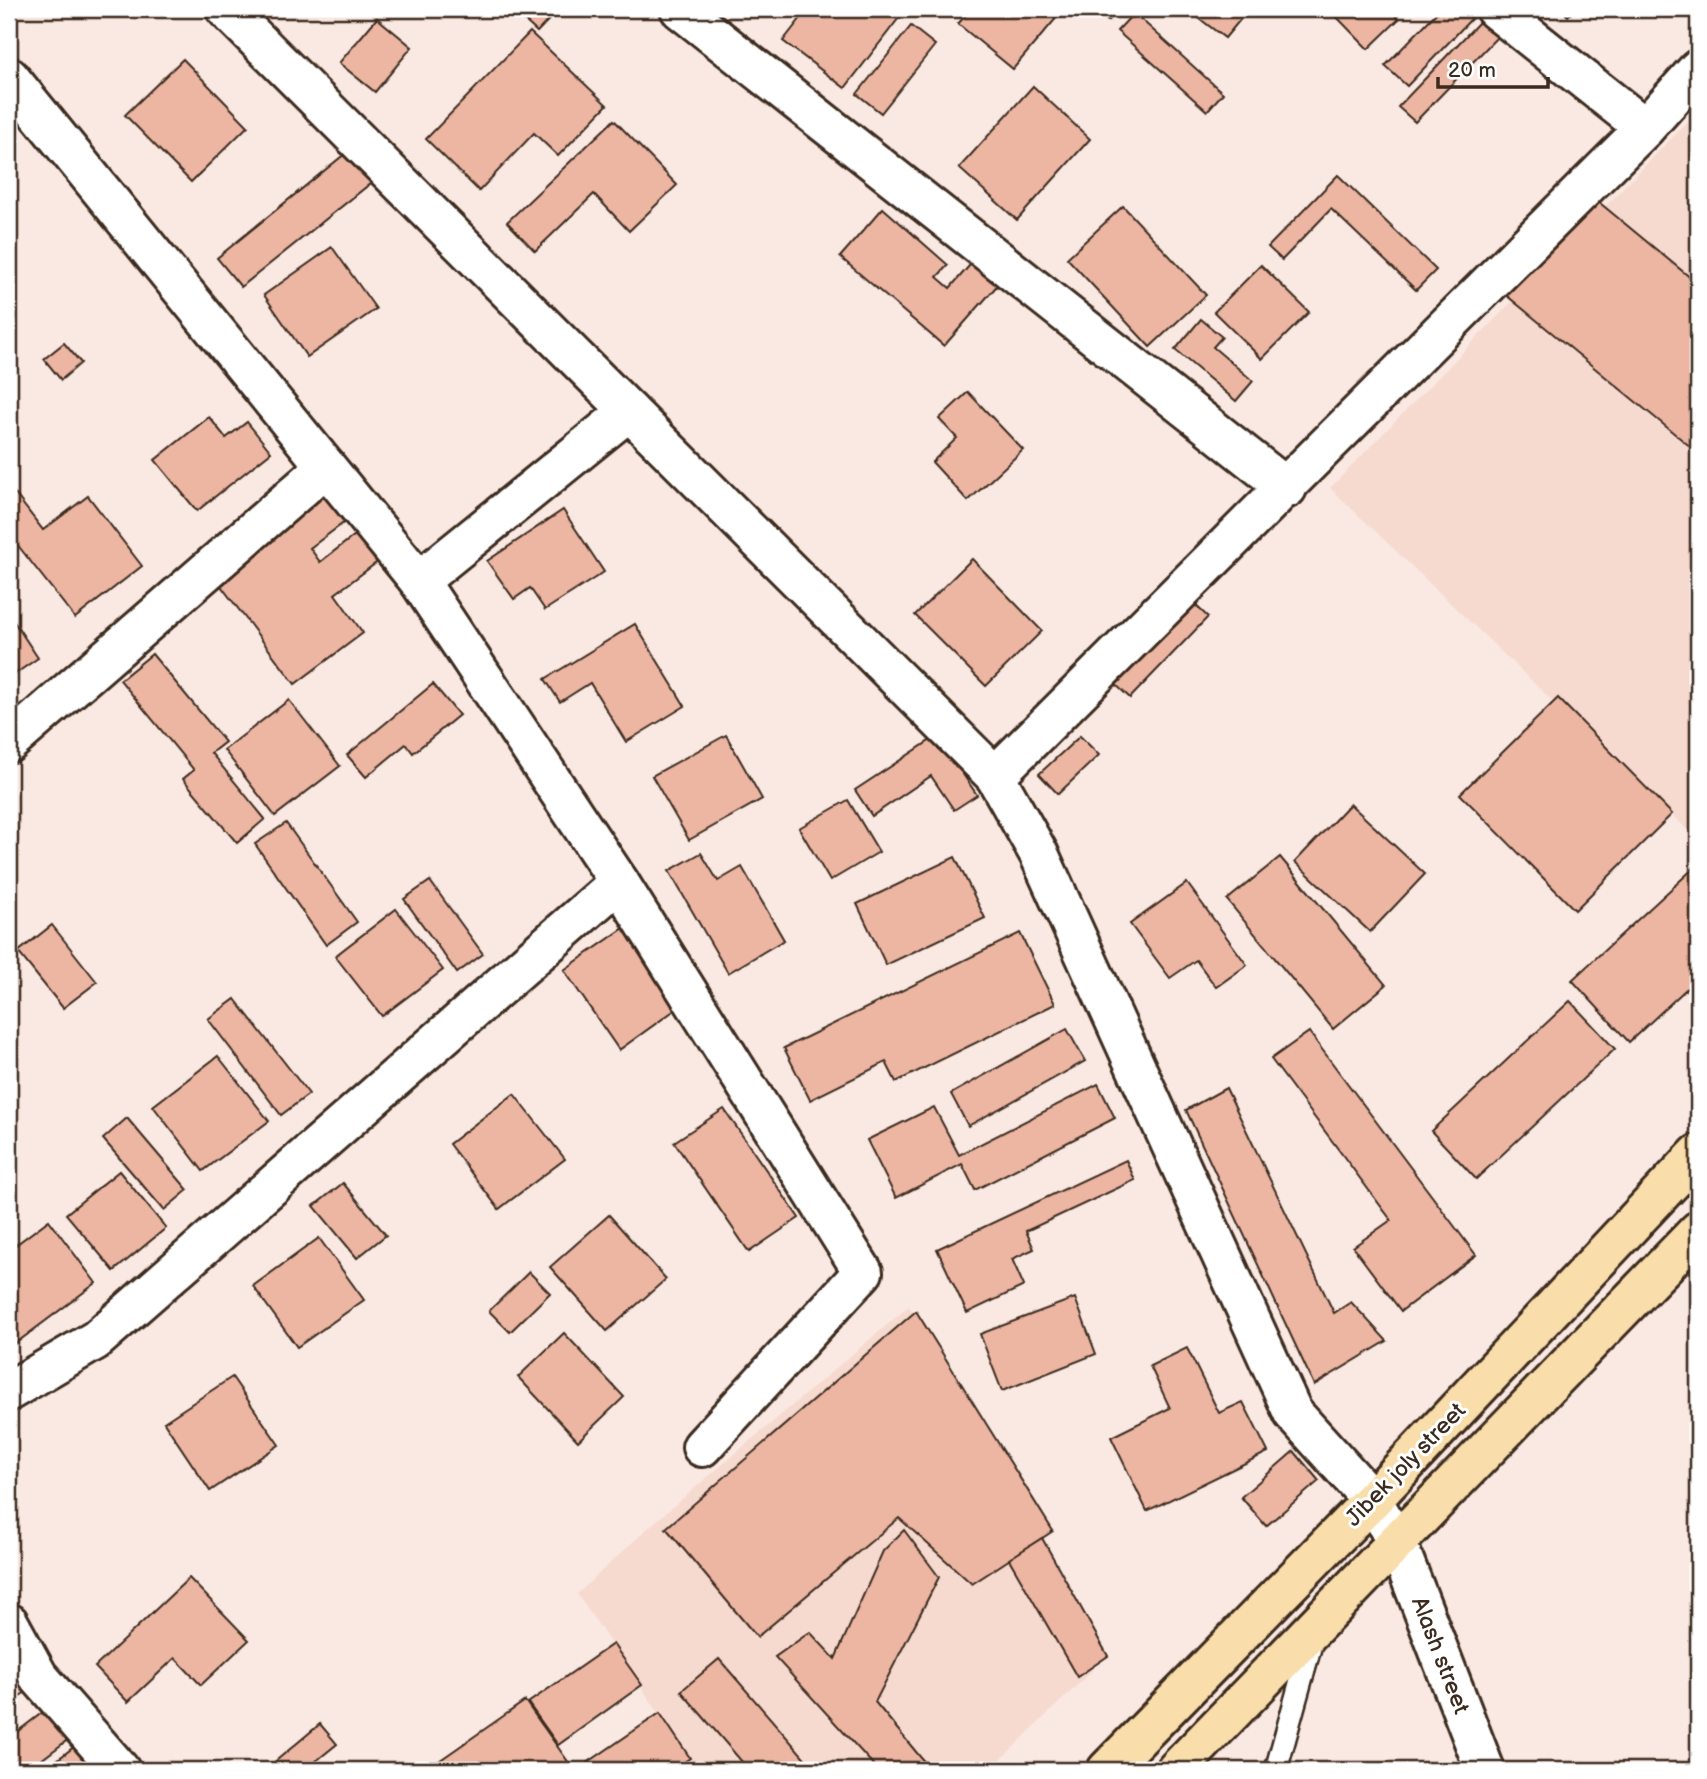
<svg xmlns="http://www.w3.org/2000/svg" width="1707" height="1779" viewBox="0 0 1707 1779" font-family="'Balsamiq Sans',sans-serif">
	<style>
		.built { fill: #f6dad0 }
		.building { fill: #edb6a3; stroke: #3b2a1e; stroke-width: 2 }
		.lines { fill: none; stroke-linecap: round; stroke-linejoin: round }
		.service-casing { stroke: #3b2a1e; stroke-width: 26 }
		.minor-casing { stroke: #3b2a1e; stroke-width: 44 }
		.primary-casing { stroke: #3b2a1e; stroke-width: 44 }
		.service { stroke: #fff; stroke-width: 21 }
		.minor { stroke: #fff; stroke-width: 38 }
		.primary { stroke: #f9deab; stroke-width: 38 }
		.labels { text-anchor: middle; stroke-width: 6; stroke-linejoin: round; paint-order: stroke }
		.street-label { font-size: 23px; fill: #3b2a1e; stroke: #fff }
	</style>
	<rect width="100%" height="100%" fill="#fae9e3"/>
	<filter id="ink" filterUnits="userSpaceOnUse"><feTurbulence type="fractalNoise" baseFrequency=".0143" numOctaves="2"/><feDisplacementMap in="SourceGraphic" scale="14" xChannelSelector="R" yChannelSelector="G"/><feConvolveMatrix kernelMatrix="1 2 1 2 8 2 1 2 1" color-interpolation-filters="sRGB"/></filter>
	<g filter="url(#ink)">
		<g class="built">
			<path d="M1698,111V840L1330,488Z"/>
			<path d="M909,1306L1092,1671L990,1770H698L577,1594L650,1526Z"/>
		</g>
		<g class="building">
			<path d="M512,9H559L537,32Z"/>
			<path d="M808,9H896L891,15L898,19L845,88L783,41Z"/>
			<path d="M971,9H1064L1013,69L958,24Z"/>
			<path d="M1094,9H1119L1108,21Z"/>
			<path d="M1187,9H1249L1225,38Z"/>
			<path d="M1329,9H1398L1393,13L1399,19L1368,49Z"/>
			<path d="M1440,9H1462L1472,18L1407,86L1385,66Z"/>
			<path d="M1561,9H1575L1568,16Z"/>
			<path d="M1134,13L1223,93L1207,111L1117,31Z"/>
			<path d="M377,18L412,47L375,92L339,63Z"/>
			<path d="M1482,19L1499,35L1415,122L1398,107Z"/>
			<path d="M911,26L935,45L881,113L857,94Z"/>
			<path d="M530,32L607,105L558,156L534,133L479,191L426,139Z"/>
			<path d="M183,59L248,126L191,182L125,115Z"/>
			<path d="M1033,86L1090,139L1017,220L959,168Z"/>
			<path d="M614,120L677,185L629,231L594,194L535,251L507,222Z"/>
			<path d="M346,153L371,183L241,287L217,258Z"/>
			<path d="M1338,175L1436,270L1416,290L1331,209L1282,260L1268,247Z"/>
			<path d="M1589,194L1698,284V453L1506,295Z"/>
			<path d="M1123,206L1206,295L1150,347L1067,258Z"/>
			<path d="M883,208L948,265L937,277L950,288L976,258L1002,280L944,346L840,257Z"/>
			<path d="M332,247L376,309L307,357L264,295Z"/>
			<path d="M1261,265L1309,312L1262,359L1214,312Z"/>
			<path d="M1201,319L1222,337L1213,347L1253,381L1236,401L1175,350Z"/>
			<path d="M64,343L81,363L61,380L44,359Z"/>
			<path d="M968,392L1023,450L968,501L932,462L957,438L939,419Z"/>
			<path d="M209,417L226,438L247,422L271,452L197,511L155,460Z"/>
			<path d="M9,486L43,530L88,496L142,566L75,618L9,534Z"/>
			<path d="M323,491L346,521L310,548L320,562L363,529L384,557L335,594L363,633L295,684L212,574Z"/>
			<path d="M563,510L604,572L545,610L530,588L514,599L487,561Z"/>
			<path d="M972,559L1042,631L986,686L915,615Z"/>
			<path d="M1190,600L1208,617L1130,698L1112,681Z"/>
			<path d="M9,614L38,658L9,678Z"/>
			<path d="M635,624L685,706L626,742L590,683L560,702L545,679Z"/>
			<path d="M152,654L225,742L211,753L265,819L237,843L183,779L194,770L120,680Z"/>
			<path d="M433,684L459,715L413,753L406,744L366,777L347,755Z"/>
			<path d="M1558,698L1672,814L1575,910L1460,794Z"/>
			<path d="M289,700L340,766L275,816L224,750Z"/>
			<path d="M726,735L762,799L689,840L652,776Z"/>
			<path d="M937,736L977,795L954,810L931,776L872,816L855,790Z"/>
			<path d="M1080,736L1099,755L1058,794L1039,774Z"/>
			<path d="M848,800L879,852L830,881L799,828Z"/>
			<path d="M1350,804L1425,874L1370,932L1295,862Z"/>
			<path d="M286,823L357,922L326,945L255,844Z"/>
			<path d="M701,853L718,881L742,867L784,940L728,973L669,871Z"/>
			<path d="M955,857L985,918L886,965L857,904Z"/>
			<path d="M1280,857L1386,985L1333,1029L1227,900Z"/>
			<path d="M1696,866L1698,978L1629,1042L1572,980Z"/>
			<path d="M430,881L483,954L457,973L404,899Z"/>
			<path d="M1187,883L1247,965L1216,987L1196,960L1170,978L1130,924Z"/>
			<path d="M396,909L443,970L382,1016L335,956Z"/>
			<path d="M52,925L97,982L63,1008L18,952Z"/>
			<path d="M624,928L679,1007L619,1050L564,970Z"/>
			<path d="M1020,933L1055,1004L896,1082L886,1062L810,1100L784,1048Z"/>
			<path d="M235,999L309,1094L281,1115L208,1019Z"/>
			<path d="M1570,1001L1615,1049L1476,1179L1431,1131Z"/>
			<path d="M1067,1029L1085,1061L968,1126L951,1094Z"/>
			<path d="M1309,1032L1476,1255L1401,1311L1353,1247L1391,1220L1271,1059Z"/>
			<path d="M218,1056L269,1121L203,1171L153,1106Z"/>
			<path d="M1098,1084L1115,1118L975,1190L962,1164L896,1198L867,1140L934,1107L959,1155Z"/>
			<path d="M1226,1088L1334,1313L1351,1302L1387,1341L1314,1385L1186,1110Z"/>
			<path d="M514,1094L565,1159L499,1209L449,1144Z"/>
			<path d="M724,1109L799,1218L749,1252L674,1142Z"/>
			<path d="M127,1118L188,1190L164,1210L103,1139Z"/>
			<path d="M1126,1160L1135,1180L1026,1231L1034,1249L1012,1259L1024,1286L967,1313L937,1249Z"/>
			<path d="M119,1171L166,1228L114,1271L66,1214Z"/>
			<path d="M343,1183L386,1235L357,1258L314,1206Z"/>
			<path d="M609,1215L666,1279L607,1331L550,1267Z"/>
			<path d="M49,1220L96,1283L12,1346L9,1342V1250Z"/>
			<path d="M319,1238L364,1300L297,1347L253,1286Z"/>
			<path d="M529,1272L550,1293L510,1332L489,1311Z"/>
			<path d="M1075,1298L1096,1354L1002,1391L980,1334Z"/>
			<path d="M916,1311L1053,1531L972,1584L899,1518L757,1637L666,1528Z"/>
			<path d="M564,1333L624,1397L578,1441L518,1377Z"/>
			<path d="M1187,1348L1219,1413L1243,1402L1268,1452L1147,1511L1111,1437L1170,1408L1150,1366Z"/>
			<path d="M232,1377L279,1445L210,1491L164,1422Z"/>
			<path d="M1294,1451L1319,1481L1266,1526L1241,1497Z"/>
			<path d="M904,1530L939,1577L875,1702L931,1770H878L775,1657L810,1632L835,1659L883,1551Z"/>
			<path d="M1042,1538L1108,1656L1077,1677L1009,1559Z"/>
			<path d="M189,1578L249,1640L201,1685L175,1658L128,1702L95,1667Z"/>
			<path d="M613,1644L642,1685L558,1745L528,1703Z"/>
			<path d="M9,1654L30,1690L9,1702Z"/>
			<path d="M719,1659L815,1770H749L681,1691Z"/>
			<path d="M525,1701L574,1770H426Z"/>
			<path d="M51,1706L74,1735L28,1770H9V1738Z"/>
			<path d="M660,1713L690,1758L672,1770H577Z"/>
			<path d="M320,1724L337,1744L305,1770H265Z"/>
			<path d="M79,1743L100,1770H65L57,1760Z"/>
		</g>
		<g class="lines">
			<defs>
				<path id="service" d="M1276,1770L1313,1637"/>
				<g id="minor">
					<path d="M226,9L995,776L1039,854L1293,1413L1372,1500L1396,1540L1485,1770"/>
					<path d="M680,9L1287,488"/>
					<path d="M1495,9L1645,128"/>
					<path d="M9,77L419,581L619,882L863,1272L702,1447"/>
					<path d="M419,581L629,411"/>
					<path d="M9,743L326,467"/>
					<path d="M995,776L1645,128L1698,69"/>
					<path d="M9,1391L96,1340L619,882"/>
					<path d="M9,1623L38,1676L120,1770"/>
				</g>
				<g id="primary">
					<path d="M1107,1770L1372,1500L1698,1154"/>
					<path d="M1176,1770L1698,1231"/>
				</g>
			</defs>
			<use href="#service" class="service-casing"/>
			<use href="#minor" class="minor-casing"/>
			<use href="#primary" class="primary-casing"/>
			<use href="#service" class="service"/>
			<use href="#minor" class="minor"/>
			<use href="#primary" class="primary"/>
		</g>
	</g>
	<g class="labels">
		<g class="street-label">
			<text transform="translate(1405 1464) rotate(-46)" y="8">Jibek joly street</text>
			<text transform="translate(1441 1655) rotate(69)" y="8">Alash street</text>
		</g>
	</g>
	<rect width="1707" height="1779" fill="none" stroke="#fff" stroke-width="35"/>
	<rect x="18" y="18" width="1672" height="1744" fill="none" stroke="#3b2a1e" stroke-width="2.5" filter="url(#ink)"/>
	<path d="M1438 77v10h110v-10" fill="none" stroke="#3b2a1e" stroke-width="3.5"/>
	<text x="1448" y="77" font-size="21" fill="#3b2a1e" stroke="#ffffff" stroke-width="5" paint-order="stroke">20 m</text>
</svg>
